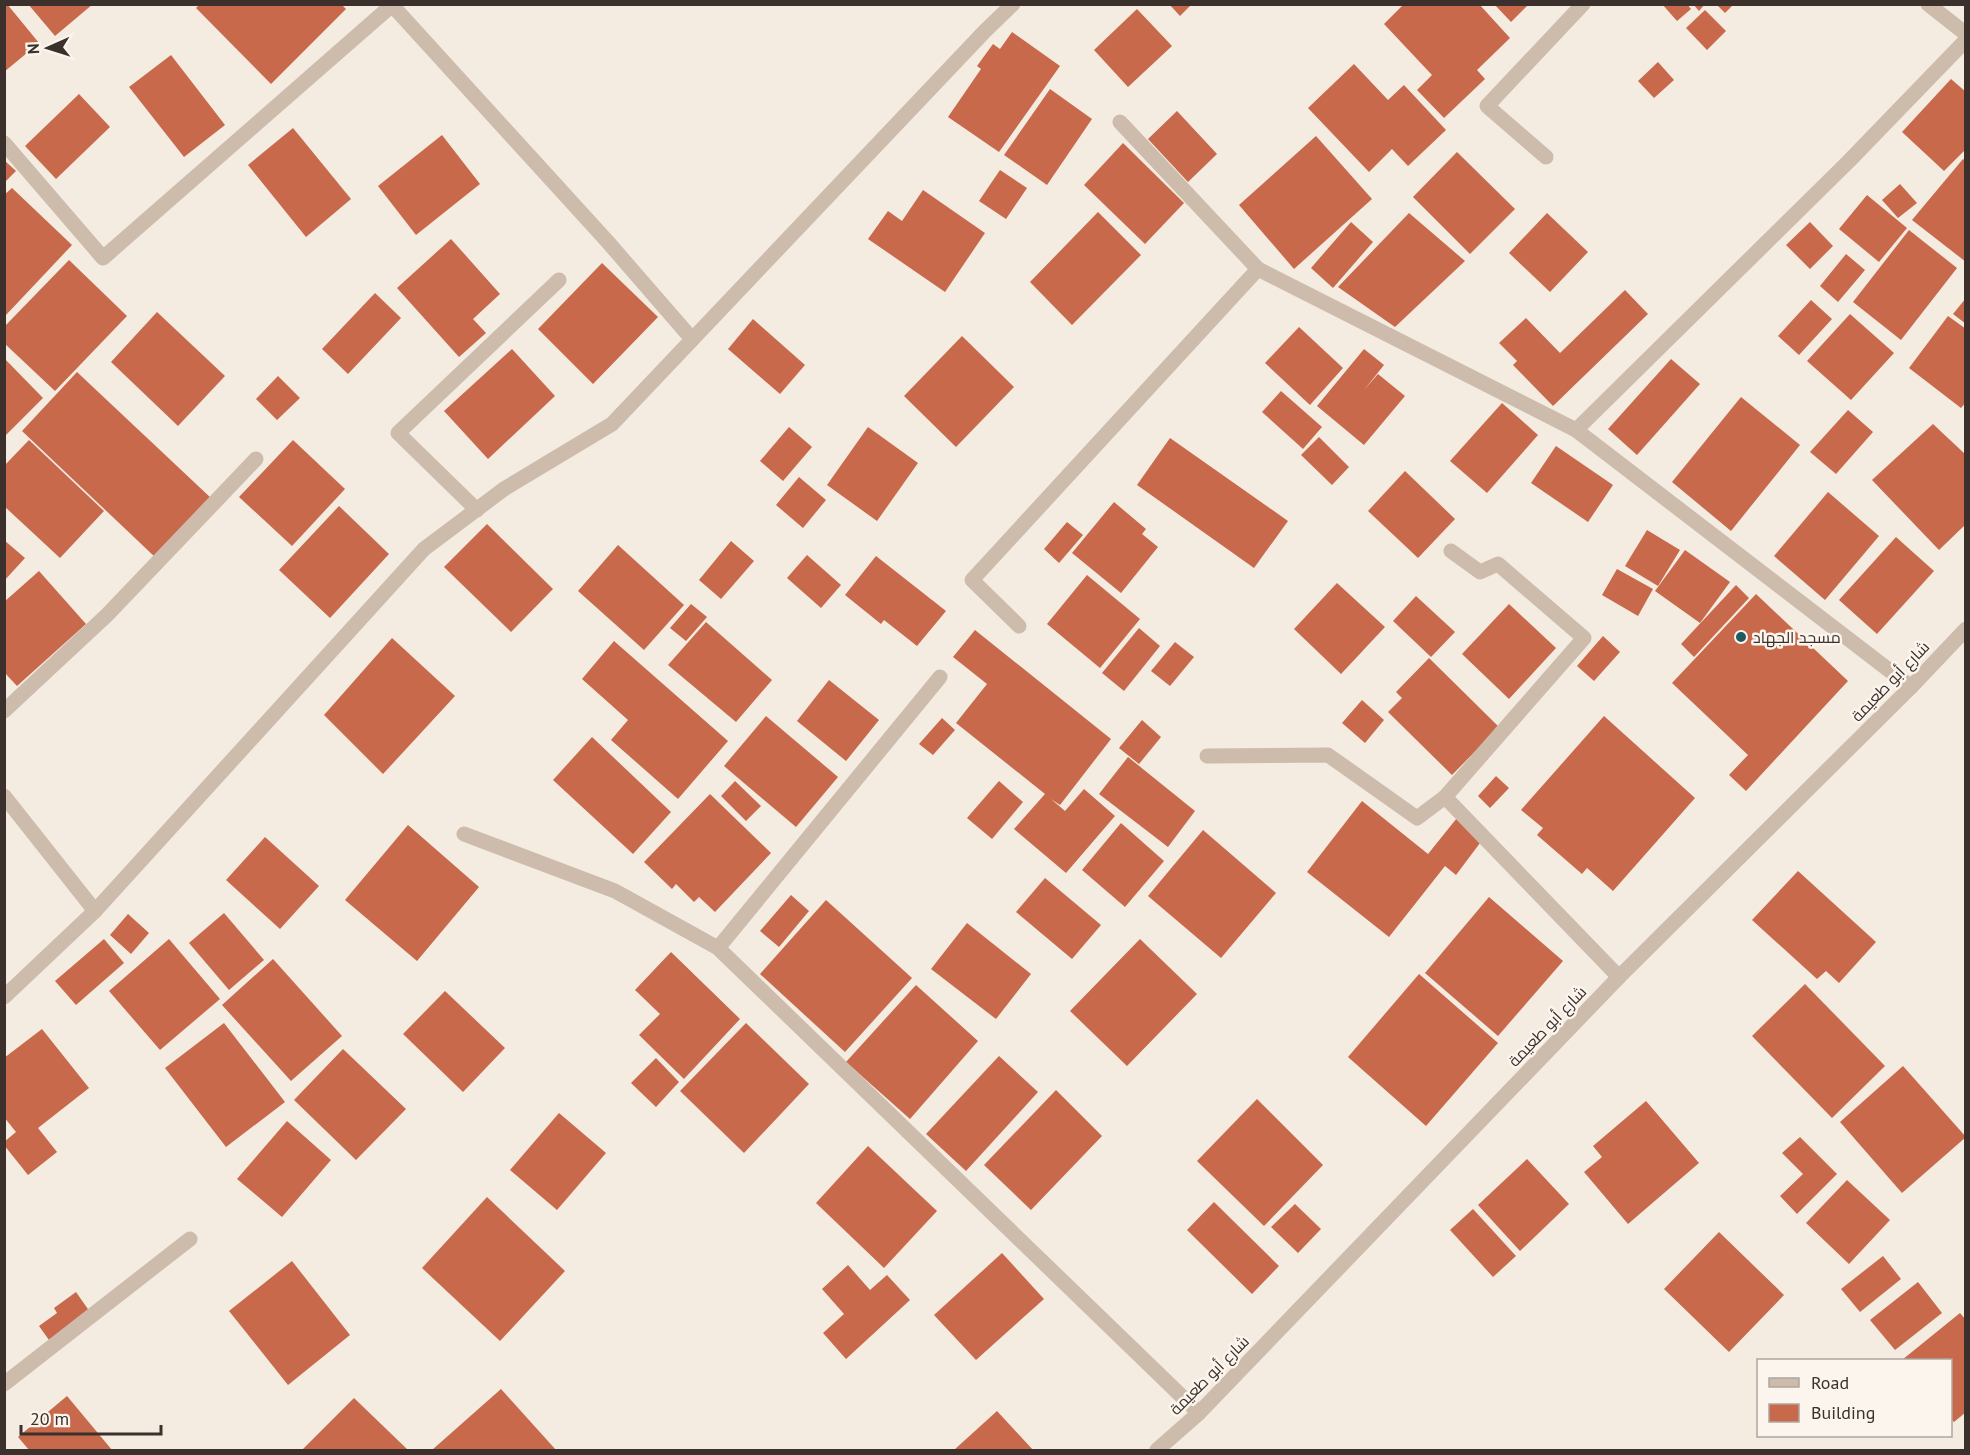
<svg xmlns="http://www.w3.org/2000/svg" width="1970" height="1455" viewBox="0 0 1970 1455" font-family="'PT Sans',Cairo,sans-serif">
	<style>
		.building { fill: #c8694b }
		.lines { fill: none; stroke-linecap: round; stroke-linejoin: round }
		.minor { stroke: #cdbbac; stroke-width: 15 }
		.poi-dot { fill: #1f5a5e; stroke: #fbf5ee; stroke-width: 2 }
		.labels { text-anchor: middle; stroke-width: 5; stroke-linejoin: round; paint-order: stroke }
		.poi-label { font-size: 16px; fill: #3b302b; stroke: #fbf5ee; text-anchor: start }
		.street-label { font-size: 16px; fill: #3b302b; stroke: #fbf5ee }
	</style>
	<rect width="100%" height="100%" fill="#f4ebe1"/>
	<g class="building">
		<path d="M4,4H7L39,43L4,72Z"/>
		<path d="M28,4H93L55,36Z"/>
		<path d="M200,4H341L346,9L271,84L196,8Z"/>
		<path d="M1169,4H1192L1180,16Z"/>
		<path d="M1404,4H1479L1510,38L1477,70L1485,79L1444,118L1417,90L1432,75L1384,24Z"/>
		<path d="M1494,4H1529L1511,22Z"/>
		<path d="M1662,4H1687L1691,9L1677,21Z"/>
		<path d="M1693,4H1705L1699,11Z"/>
		<path d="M1716,4H1734L1725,13Z"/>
		<path d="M1137,9L1172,46L1128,87L1094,50Z"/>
		<path d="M1705,10L1726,31L1707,50L1686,28Z"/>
		<path d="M1012,32L1060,66L999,152L948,117L981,69L977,66L993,44L1000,49Z"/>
		<path d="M171,55L225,125L184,157L129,87Z"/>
		<path d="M1658,62L1674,80L1654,98L1638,81Z"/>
		<path d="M1354,64L1388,100L1404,85L1446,130L1408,166L1392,149L1369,172L1308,108Z"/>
		<path d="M1951,79L1966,92V149L1944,171L1902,132Z"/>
		<path d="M1050,89L1092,119L1047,185L1004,155Z"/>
		<path d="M79,94L110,127L56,179L25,146Z"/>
		<path d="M1177,111L1217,154L1188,182L1148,139Z"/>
		<path d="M293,128L351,199L306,237L248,165Z"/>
		<path d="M442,135L480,184L416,235L378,186Z"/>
		<path d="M1316,136L1372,199L1294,269L1239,205Z"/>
		<path d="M1123,143L1184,203L1145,244L1084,185Z"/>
		<path d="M1457,152L1515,209L1470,254L1413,197Z"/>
		<path d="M1963,159L1966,161V262L1912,220Z"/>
		<path d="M4,160L16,171L4,183Z"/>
		<path d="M1000,170L1027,188L1006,219L979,201Z"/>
		<path d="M1900,184L1917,203L1898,218L1882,200Z"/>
		<path d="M12,188L72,245L6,315L4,195Z"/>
		<path d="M923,190L985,233L945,292L868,239L888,211L902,221Z"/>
		<path d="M1867,195L1907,228L1879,262L1839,229Z"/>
		<path d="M1098,212L1141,255L1072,325L1030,282Z"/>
		<path d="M1409,213L1465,261L1395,327L1338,287Z"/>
		<path d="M1547,213L1588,252L1550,292L1509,253Z"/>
		<path d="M1351,222L1373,242L1333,288L1311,268Z"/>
		<path d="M1810,222L1833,246L1810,269L1786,245Z"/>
		<path d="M1909,230L1957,268L1901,340L1853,302Z"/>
		<path d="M451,239L500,294L473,319L486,333L459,357L397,288Z"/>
		<path d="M1846,254L1865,270L1838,302L1820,286Z"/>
		<path d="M69,260L127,316L55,391L4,343V327Z"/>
		<path d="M602,263L658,317L593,384L538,329Z"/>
		<path d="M1625,290L1648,314L1553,406L1513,365L1517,361L1499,343L1526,318L1560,353Z"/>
		<path d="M375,293L401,318L348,374L322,349Z"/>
		<path d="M1966,298V324L1953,314Z"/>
		<path d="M1811,300L1832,319L1799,355L1778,336Z"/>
		<path d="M157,312L225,376L178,426L111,362Z"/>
		<path d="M1850,314L1894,353L1851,400L1807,361Z"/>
		<path d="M1948,316L1966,329V402L1961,408L1909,368Z"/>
		<path d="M753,319L805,365L780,394L728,349Z"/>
		<path d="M1299,327L1343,368L1310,405L1265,363Z"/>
		<path d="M962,336L1014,387L956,447L904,396Z"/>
		<path d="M512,349L555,396L488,459L444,411Z"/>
		<path d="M1364,349L1384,365L1364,390L1378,374L1405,396L1364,445L1317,406Z"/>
		<path d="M4,358L43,398L4,437Z"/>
		<path d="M1671,359L1700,384L1637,455L1608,429Z"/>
		<path d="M77,372L212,499L156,558L22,431Z"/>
		<path d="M278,376L300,398L277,420L256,399Z"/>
		<path d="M1281,391L1322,427L1303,449L1262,412Z"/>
		<path d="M1741,397L1800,445L1731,531L1672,482Z"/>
		<path d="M1502,403L1538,435L1487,493L1450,461Z"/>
		<path d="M1848,410L1873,432L1836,474L1810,452Z"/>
		<path d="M1933,424L1966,455V524L1939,550L1872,480Z"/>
		<path d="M789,427L812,447L783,481L760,461Z"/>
		<path d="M868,427L918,463L877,521L827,485Z"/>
		<path d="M1319,437L1349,467L1332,485L1301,455Z"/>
		<path d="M1170,438L1288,521L1254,568L1137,485Z"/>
		<path d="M29,440L104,511L60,558L4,506V466Z"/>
		<path d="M293,440L345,489L292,546L239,497Z"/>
		<path d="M1556,446L1613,485L1588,522L1531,483Z"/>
		<path d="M1405,471L1455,519L1418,558L1368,511Z"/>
		<path d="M799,477L826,500L803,528L776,505Z"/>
		<path d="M1828,492L1879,536L1825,600L1774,556Z"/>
		<path d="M1114,502L1146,529L1142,534L1158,547L1121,593L1072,553Z"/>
		<path d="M339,506L389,554L330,618L279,570Z"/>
		<path d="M1067,522L1083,535L1059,563L1044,549Z"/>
		<path d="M487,524L553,589L511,632L444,567Z"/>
		<path d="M1647,530L1680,550L1658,586L1625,566Z"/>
		<path d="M1896,537L1934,571L1877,634L1839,600Z"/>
		<path d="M4,540L25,558L4,581Z"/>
		<path d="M731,541L754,561L721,599L699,580Z"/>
		<path d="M618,545L684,605L644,650L578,591Z"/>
		<path d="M1685,550L1730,582L1700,623L1655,591Z"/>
		<path d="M807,555L841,585L821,608L787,578Z"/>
		<path d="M876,556L946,611L917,646L884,620L881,624L845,595Z"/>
		<path d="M1617,569L1653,589L1638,616L1602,595Z"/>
		<path d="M39,571L86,624L17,686L4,672V602Z"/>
		<path d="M1087,575L1140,619L1100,668L1047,624Z"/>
		<path d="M1337,583L1385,627L1341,674L1294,629Z"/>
		<path d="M1736,585L1749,598L1694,657L1681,644Z"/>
		<path d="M1756,594L1848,681L1746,791L1729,775L1748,755L1672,683Z"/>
		<path d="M1416,596L1455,632L1431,657L1393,621Z"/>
		<path d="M691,604L707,617L686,641L670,628Z"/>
		<path d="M1509,604L1556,648L1509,699L1462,654Z"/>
		<path d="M706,622L772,680L736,722L668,665Z"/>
		<path d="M1139,628L1160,646L1124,691L1102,673Z"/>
		<path d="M975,630L1111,739L1060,805L1051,799L1065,811L1084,789L1115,816L1066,873L1014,829L1045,794L956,723L987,684L953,657Z"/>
		<path d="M1603,636L1620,652L1594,681L1577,666Z"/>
		<path d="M392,638L455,696L383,774L324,715Z"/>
		<path d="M614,641L728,741L678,799L611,740L628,720L582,679Z"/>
		<path d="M1175,642L1194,657L1170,686L1151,671Z"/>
		<path d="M1429,658L1499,727L1452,775L1388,712L1402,698L1396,692Z"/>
		<path d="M829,680L879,720L846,761L797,721Z"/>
		<path d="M1362,700L1384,720L1365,743L1342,723Z"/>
		<path d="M766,716L838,777L796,827L724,766Z"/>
		<path d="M1604,716L1695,798L1613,891L1587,868L1582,874L1537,835L1543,828L1521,810Z"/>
		<path d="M942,718L955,730L933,755L919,744Z"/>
		<path d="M1142,720L1161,737L1139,764L1119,748Z"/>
		<path d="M592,737L671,812L633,854L553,780Z"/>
		<path d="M1128,757L1195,811L1168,847L1099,794Z"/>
		<path d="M1496,776L1509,788L1490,808L1478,796Z"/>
		<path d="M735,781L761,806L746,821L721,796Z"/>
		<path d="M999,781L1023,802L992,839L967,818Z"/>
		<path d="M710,794L771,853L715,912L699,897L694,902L676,884L672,889L644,862Z"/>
		<path d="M1362,801L1428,854L1457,818L1483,839L1456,875L1445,866L1389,937L1307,872Z"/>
		<path d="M1121,823L1164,861L1125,907L1082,870Z"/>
		<path d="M408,825L479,887L417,961L345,900Z"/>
		<path d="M1203,830L1276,893L1221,958L1148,896Z"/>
		<path d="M265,837L319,886L280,929L226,880Z"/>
		<path d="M1798,871L1876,942L1839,983L1826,971L1817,979L1752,920Z"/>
		<path d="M1045,878L1101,925L1072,959L1016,912Z"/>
		<path d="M791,895L809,911L779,947L760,931Z"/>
		<path d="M1489,897L1563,961L1498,1036L1425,973Z"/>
		<path d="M826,900L912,978L845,1052L760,974Z"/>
		<path d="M224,913L264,960L229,990L189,943Z"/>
		<path d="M128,914L149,933L131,954L110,935Z"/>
		<path d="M967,923L1031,974L996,1019L931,969Z"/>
		<path d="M104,939L124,963L76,1005L55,981Z"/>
		<path d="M169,939L220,999L160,1050L109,991Z"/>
		<path d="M1140,939L1197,994L1127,1066L1070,1011Z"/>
		<path d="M671,952L740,1019L684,1079L639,1035L660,1014L635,990Z"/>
		<path d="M273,959L342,1036L291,1081L222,1005Z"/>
		<path d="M1419,974L1498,1043L1426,1126L1348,1057Z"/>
		<path d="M1805,984L1885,1066L1832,1118L1752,1036Z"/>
		<path d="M916,985L978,1041L910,1119L846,1062Z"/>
		<path d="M445,991L505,1048L463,1092L403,1034Z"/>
		<path d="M224,1023L285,1102L226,1147L165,1068Z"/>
		<path d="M746,1023L809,1084L744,1153L680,1091Z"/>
		<path d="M42,1029L89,1088L38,1128L57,1152L28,1175L4,1145V1142L16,1132L4,1117V1058Z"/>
		<path d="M343,1049L406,1109L356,1160L294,1100Z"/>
		<path d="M999,1056L1038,1092L966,1171L926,1134Z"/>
		<path d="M656,1058L679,1082L656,1107L631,1083Z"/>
		<path d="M1903,1066L1966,1137L1902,1193L1840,1122Z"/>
		<path d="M1056,1090L1102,1136L1031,1210L984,1165Z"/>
		<path d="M1257,1099L1323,1165L1264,1226L1197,1161Z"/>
		<path d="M1646,1101L1699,1163L1628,1224L1584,1172L1602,1157L1593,1146Z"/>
		<path d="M559,1113L606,1153L557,1210L510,1170Z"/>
		<path d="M287,1121L331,1160L282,1217L237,1179Z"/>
		<path d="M1800,1137L1837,1174L1797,1214L1780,1196L1803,1174L1782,1153Z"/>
		<path d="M868,1146L937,1211L884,1268L816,1203Z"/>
		<path d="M1527,1159L1569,1204L1520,1251L1478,1205Z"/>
		<path d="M1847,1180L1890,1220L1849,1264L1806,1223Z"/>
		<path d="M487,1197L565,1271L500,1341L422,1268Z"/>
		<path d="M1214,1202L1279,1266L1252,1294L1187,1230Z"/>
		<path d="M1295,1204L1321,1229L1298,1253L1271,1227Z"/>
		<path d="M1473,1209L1516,1256L1493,1277L1450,1230Z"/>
		<path d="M1719,1232L1784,1295L1729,1352L1664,1289Z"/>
		<path d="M1002,1253L1044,1299L976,1360L934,1315Z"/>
		<path d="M1883,1256L1901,1279L1860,1312L1841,1289Z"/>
		<path d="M292,1261L350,1335L288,1385L229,1311Z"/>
		<path d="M848,1265L870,1290L887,1275L910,1300L846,1359L823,1333L844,1314L822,1289Z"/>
		<path d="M1918,1282L1942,1313L1895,1350L1870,1320Z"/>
		<path d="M76,1292L90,1312L49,1340L39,1326L57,1313L54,1308Z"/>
		<path d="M1960,1313L1966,1320V1412L1954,1422L1950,1418V1360H1902Z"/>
		<path d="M501,1389L556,1450H432Z"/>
		<path d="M67,1396L112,1450H29L18,1437Z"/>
		<path d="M354,1398L408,1450H302Z"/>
		<path d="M997,1411L1033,1450H954Z"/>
	</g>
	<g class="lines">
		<g class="minor">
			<path d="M391,4L607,241L692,339"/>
			<path d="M1928,4L1966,34"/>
			<path d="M1120,122L1258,269L1576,430L1911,687"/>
			<path d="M4,143L103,258L391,6"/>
			<path d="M1546,157L1487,106L1583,4"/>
			<path d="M1576,430L1849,161L1966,40"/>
			<path d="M477,510L398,433L559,280"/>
			<path d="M1451,551L1480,572L1498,564L1584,638L1445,797L1619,977"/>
			<path d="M1019,626L972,580L1258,269"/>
			<path d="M4,711L107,615L256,459"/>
			<path d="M1207,756L1328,755L1417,818L1445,797"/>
			<path d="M4,796L95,911"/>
			<path d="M464,834L615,891L718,948L1199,1413"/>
			<path d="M718,948L940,677"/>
			<path d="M4,997L95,911L424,549L504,489L612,424L985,31L1013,4"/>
			<path d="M4,1384L190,1239"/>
			<path d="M1157,1450L1199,1413L1619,977L1911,687L1966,629"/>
		</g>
	</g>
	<circle class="poi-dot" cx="1741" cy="637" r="6"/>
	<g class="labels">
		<g class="poi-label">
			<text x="1753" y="643">مسجد الجهاد</text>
		</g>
		<g class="street-label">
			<text transform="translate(1890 681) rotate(-46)" y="6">شارع أبو طعيمة</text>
			<text transform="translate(1547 1026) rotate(-46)" y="6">شارع أبو طعيمة</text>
			<text transform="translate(1209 1375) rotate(-45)" y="6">شارع أبو طعيمة</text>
		</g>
	</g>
	<rect width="1970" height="1455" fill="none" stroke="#3b302b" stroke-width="12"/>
	<rect x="1757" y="1359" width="195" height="78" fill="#fbf5ee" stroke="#aea6a0" stroke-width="1.5"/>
	<rect x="1769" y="1378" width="30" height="9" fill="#cdbbac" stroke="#aea6a0" stroke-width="1.5"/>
	<text x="1811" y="1389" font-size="18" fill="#3b302b">Road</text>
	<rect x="1769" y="1404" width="30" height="18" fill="#c8694b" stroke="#aea6a0" stroke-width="1.5"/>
	<text x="1811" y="1419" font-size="18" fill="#3b302b">Building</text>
	<g transform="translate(48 48) rotate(267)" stroke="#fbf5ee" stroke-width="4.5" paint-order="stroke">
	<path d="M0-4.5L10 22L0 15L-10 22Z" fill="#3b302b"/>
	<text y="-9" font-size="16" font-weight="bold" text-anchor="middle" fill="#3b302b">N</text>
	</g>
	<path d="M21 1425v9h140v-9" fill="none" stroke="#3b302b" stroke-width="3"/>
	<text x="30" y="1425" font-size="18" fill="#3b302b" stroke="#fbf5ee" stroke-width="4.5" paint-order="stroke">20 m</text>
</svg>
